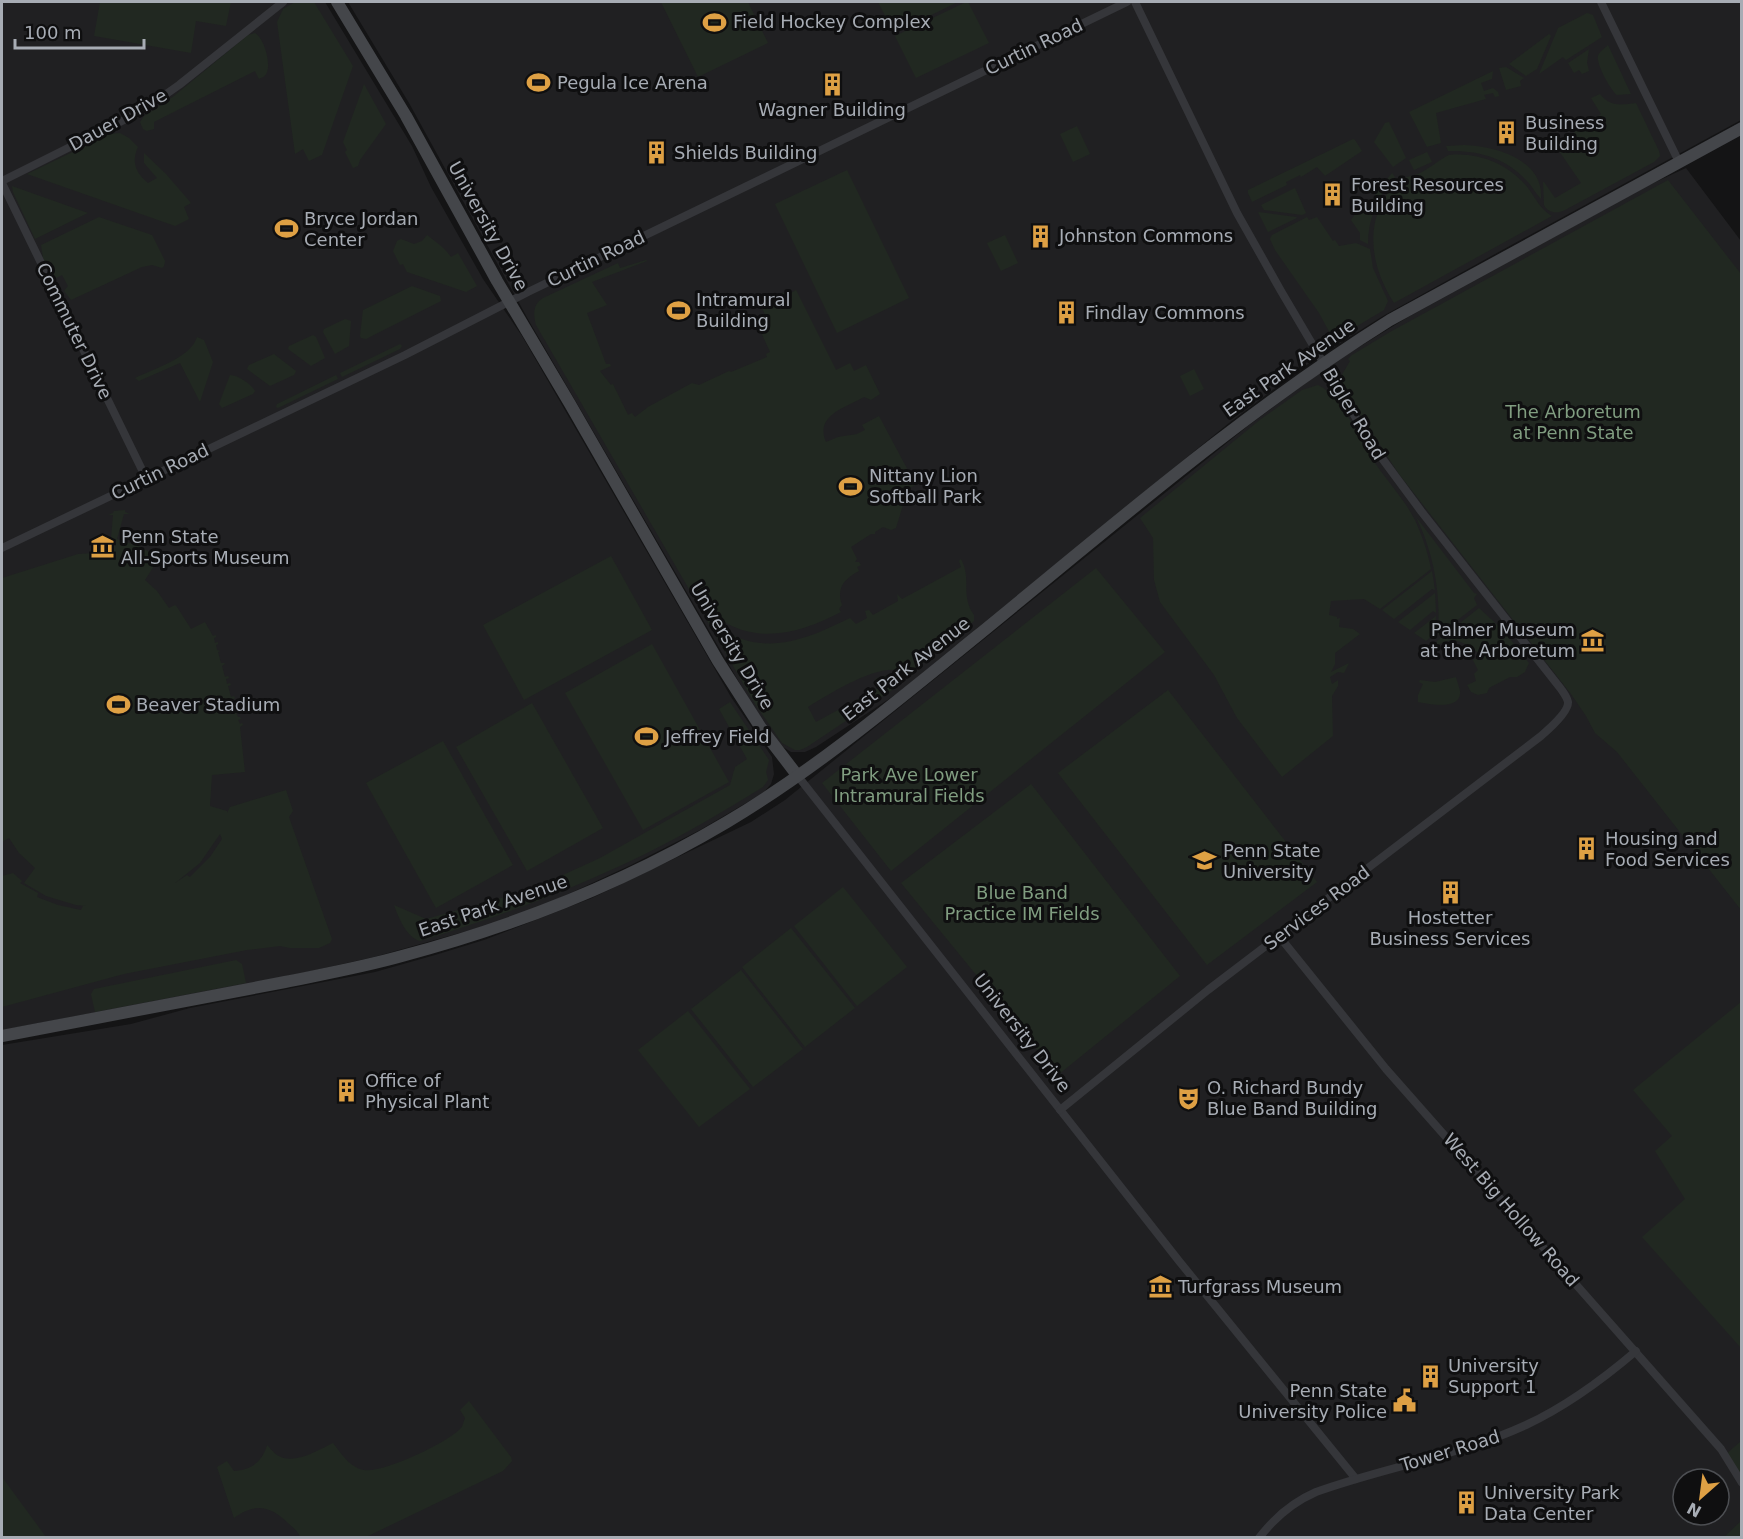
<svg xmlns="http://www.w3.org/2000/svg" width="1743" height="1539" viewBox="0 0 1743 1539" font-family="'DejaVu Sans',sans-serif">
	<style>
		.built { fill: #202022; fill-rule: evenodd }
		.green { fill: #212821; fill-rule: evenodd }
		.lines { fill: none; stroke-linecap: round; stroke-linejoin: round }
		.minor { stroke: #35363a; stroke-width: 8 }
		.secondary { stroke: #44464a; stroke-width: 12 }
		.labels { text-anchor: middle; stroke-width: 6; stroke-linejoin: round; paint-order: stroke }
		.poi-label { font-size: 18px; fill: #a7acb4; stroke: #0f0f10; text-anchor: start }
		.street-label { font-size: 18px; fill: #a7acb4; stroke: #0f0f10 }
		.park-label { font-size: 18px; fill: #809d80; stroke: #0f0f10 }
	</style>
	<rect width="100%" height="100%" fill="#141415"/>
	<g class="built">
		<path d="M2,2H325L412,146L431,187L483,279L522,336L731,697L772,757L774,774L771,784L763,793L700,830L631,865L549,903L492,924L374,957L293,975L2,1030Z"/>
		<path d="M348,2H1741V120L1495,254L1383,316L1340,343L1302,368L1229,423L898,693L816,747L805,752H791L783,747L774,737L750,701L529,321L409,103Z"/>
		<path d="M1686,168L1741,241V1537H2V1045L131,1024L190,1008L375,972L435,955L484,940L592,898L751,822L785,800L1249,425L1311,379L1351,352L1408,317L1649,185ZM1683,1479H1719V1515H1683Z"/>
	</g>
	<g class="green">
		<path d="M100,2H231L226,26L196,21L191,53L94,36Z"/>
		<path d="M295,2H314L353,66L322,155L309,161L303,149L295,154L277,22L283,9Z"/>
		<path d="M661,2H748L768,43L698,77Z"/>
		<path d="M878,2H958L894,33Z"/>
		<path d="M966,2H968L989,43L916,78L895,36Z"/>
		<path d="M1587,13L1593,15L1602,37L1566,60L1563,57L1539,74L1558,28Z"/>
		<path d="M255,33C264,38 271,63 267,72C265,77 263,77 259,79L255,71L154,122V129L147,131L143,129L140,122L144,116L174,96L248,35Z"/>
		<path d="M1549,34L1551,36L1537,69L1526,76L1509,64Z"/>
		<path d="M1608,45L1631,94L1617,95C1611,91 1596,64 1598,56C1599,52 1604,49 1608,45Z"/>
		<path d="M1589,49L1587,63L1589,71L1582,74L1579,70L1574,73L1568,63Z"/>
		<path d="M1506,67L1524,78L1520,81L1521,86L1506,90L1499,68Z"/>
		<path d="M1493,71L1492,79L1481,83L1484,91L1493,88L1498,92L1499,96L1495,97L1493,93L1484,95L1486,99L1436,113L1441,143L1427,147L1409,112Z"/>
		<path d="M364,84L386,124L360,160L358,166L353,168L345,152L347,150L343,142Z"/>
		<path d="M1600,94C1610,107 1621,105 1636,103L1659,151L1660,156L1654,162L1565,210C1557,214 1548,213 1544,205L1543,182H1544L1555,198L1581,183L1555,145L1585,125L1587,128L1591,125L1589,123L1601,114L1591,98Z"/>
		<path d="M1389,122L1406,158L1393,167L1374,142L1385,123Z"/>
		<path d="M1077,126L1090,154L1073,162L1060,134Z"/>
		<path d="M120,133L129,138L138,147C131,162 136,173 148,183L157,178L144,163V153L166,174L191,203L184,207L189,219L175,226L27,174L110,134Z"/>
		<path d="M1353,139L1355,140L1362,151L1325,176L1317,167L1301,177L1300,175L1286,182L1287,185L1252,202L1248,193V190Z"/>
		<path d="M1464,145C1496,146 1544,160 1541,199C1536,194 1532,186 1526,180C1506,158 1478,150 1448,151L1446,146Z"/>
		<path d="M1427,152L1432,162L1414,170L1409,160Z"/>
		<path d="M1449,155C1479,152 1509,164 1528,188C1536,199 1540,209 1552,216L1394,303C1374,272 1365,234 1383,201C1387,194 1391,186 1397,182C1402,178 1411,176 1418,174C1429,169 1440,159 1449,155Z"/>
		<path d="M847,170L909,298L837,333L775,204Z"/>
		<path d="M1392,173L1395,177C1378,196 1368,218 1368,244L1360,240V233L1351,220L1358,210L1367,209L1378,190Z"/>
		<path d="M1668,180L1741,274V910L1617,752L1595,733L1586,716L1571,694L1399,474L1353,404L1340,378L1350,361L1348,359L1352,355L1390,332Z"/>
		<path d="M12,186L88,213L35,239L13,192Z"/>
		<path d="M1295,188L1306,213L1302,215L1264,210L1261,205Z"/>
		<path d="M1258,212L1296,217L1297,218L1268,232Z"/>
		<path d="M99,217L152,235L165,261L164,266L162,268L152,265L142,267L71,300L64,291L68,286L62,275L54,279L43,258L41,245Z"/>
		<path d="M1307,217L1309,220L1317,217L1333,241L1335,240L1339,246L1356,243L1370,249L1373,268L1388,301L1384,310L1337,338L1332,337L1319,313L1275,250L1270,239L1272,235Z"/>
		<path d="M427,235C435,241 446,249 451,257L458,253L477,286L466,292L407,272L403,264L400,265L393,251L397,241L401,239L414,244L422,241Z"/>
		<path d="M1005,235L1018,263L1001,271L987,243Z"/>
		<path d="M646,260L647,261L592,282L607,305L587,313L606,364H610L611,366L600,371L611,385L613,384L628,415L632,413L635,417L648,407L692,383L699,385L729,371L731,372L767,357L766,354L770,352L760,330L770,325L760,304L787,291L789,294L796,290L836,370L850,363L854,371L866,365L880,394L871,400L864,397C847,407 814,415 826,442L838,437L857,434L865,430L862,425L879,416L911,476L914,474L919,483L895,496L897,501L900,500L903,505L896,528L891,530L883,527L875,532V534H871L851,547L857,559L855,562H859L861,565L857,567L859,571C844,579 836,588 842,605L839,609L841,612C807,630 766,644 728,624C718,619 708,609 697,603L536,325C533,314 533,304 543,298L618,263L620,268Z"/>
		<path d="M412,286L440,296L441,301L366,339L361,338L360,336L363,310Z"/>
		<path d="M345,319L351,321L349,346L335,354L323,332L324,329Z"/>
		<path d="M313,335L316,337L325,358L311,366L288,349L289,346Z"/>
		<path d="M197,337L204,340L213,362L200,402L180,363L139,381L135,378C153,369 191,358 197,337Z"/>
		<path d="M400,344L402,346L400,349L342,377L340,373Z"/>
		<path d="M274,354L296,371L294,375L270,386L247,369L249,365Z"/>
		<path d="M1194,369L1204,389L1190,396L1180,376Z"/>
		<path d="M230,375C238,375 251,384 255,391L253,394L222,408L219,404Z"/>
		<path d="M336,375L338,379L278,408L276,407L277,404Z"/>
		<path d="M1318,385C1342,396 1360,440 1375,463C1388,482 1404,499 1415,520C1422,536 1428,552 1431,569L1380,609L1364,599L1331,601L1329,615L1337,617V619L1340,618L1339,627L1353,629L1360,634L1335,653V664L1331,672L1349,663L1344,673L1338,672L1330,677L1332,684L1338,680V686L1332,696L1333,736L1282,777L1237,718L1214,675L1160,602L1154,580L1153,538L1140,518L1261,419L1302,390Z"/>
		<path d="M125,510V512L130,514H124L117,539L141,547L159,558L145,580L157,591L169,608L175,605L177,607L191,629L205,622L213,636L216,635V637L214,638L215,643L218,642V644L216,645L217,650L220,651L218,652L221,663H224L225,664L222,666L225,677L228,676L229,678L226,679L227,684L230,683L231,685L228,686L231,697L234,696L235,698L232,700L235,710H238L239,712L236,713L238,717H240L241,719L238,720L240,724L242,723L243,725L240,727L245,772L212,775L210,806L227,811V813L230,807L286,790L293,811L289,817L332,939L330,943L319,948H290L280,946L247,950L124,974L2,1007V876L13,873L22,881L20,883L38,893L37,897L58,905L81,910L83,906H86L76,905L46,896L24,883L35,868L19,853L9,838L2,842V578L78,554L96,553L99,537L111,538L113,515H108L113,513L114,511ZM220,834L222,839L210,857L190,877L187,875L175,883L200,863Z"/>
		<path d="M1416,517L1474,593L1477,594L1474,598L1477,605L1438,635C1441,594 1434,554 1416,517Z"/>
		<path d="M611,556L652,630L524,700L483,625Z"/>
		<path d="M961,559C972,579 960,595 974,615V621L912,672L897,667L896,670C872,667 829,694 808,707L816,722L878,688L875,679C883,675 894,673 901,681L895,688L807,747L800,750H795L782,743L755,704L705,617C717,625 729,635 742,639C780,652 817,634 850,618L856,624L867,618L865,611L869,610L873,615L898,601L897,594L902,599L961,567L959,561Z"/>
		<path d="M1096,568L1165,652L891,871L822,783Z"/>
		<path d="M1432,571L1435,590L1432,589L1394,619L1382,610Z"/>
		<path d="M1435,593L1436,613L1433,611L1410,630L1398,622Z"/>
		<path d="M1479,608L1504,631L1529,663L1525,672L1517,677H1510L1489,688L1487,693L1478,695L1471,692L1467,685L1476,681L1474,674L1478,670L1473,660L1484,656C1464,646 1460,633 1436,646L1437,641Z"/>
		<path d="M1436,616L1435,638L1432,636L1426,641L1414,633Z"/>
		<path d="M652,644L729,782L643,830L565,693Z"/>
		<path d="M1456,677C1457,681 1459,687 1460,691C1462,711 1428,704 1418,702V695L1423,684L1419,682L1420,680L1435,682Z"/>
		<path d="M1168,690L1317,882L1207,965L1058,773Z"/>
		<path d="M730,702L769,760L766,772L768,780L763,787C724,811 684,835 643,855C571,890 496,918 420,941C407,938 398,917 394,905L426,919L530,890L600,858L730,785L735,767L747,759L719,709Z"/>
		<path d="M532,703L603,828L527,871L456,747Z"/>
		<path d="M443,741L513,865L436,908L366,783Z"/>
		<path d="M1031,784L1180,976L1058,1075L901,883Z"/>
		<path d="M843,887L907,967L857,1006L794,926Z"/>
		<path d="M791,928L855,1008L805,1047L742,967Z"/>
		<path d="M236,960L242,964L246,983L95,1012L91,994L94,989Z"/>
		<path d="M741,970L803,1049L753,1087L691,1009Z"/>
		<path d="M1741,1002V1348L1642,1237L1685,1199L1655,1151L1672,1136L1633,1090Z"/>
		<path d="M688,1011L750,1089L699,1127L638,1050Z"/>
		<path d="M469,1401L511,1457L512,1461L503,1471L366,1537H300C298,1531 293,1528 288,1523C270,1505 254,1503 234,1518L217,1467L227,1461L234,1471C251,1470 263,1461 267,1445C270,1448 274,1453 277,1455C294,1466 318,1450 333,1443C341,1453 350,1468 364,1470C384,1473 444,1444 459,1430C463,1427 463,1423 465,1418L460,1410Z"/>
		<path d="M1741,1441V1483L1725,1455Z"/>
		<path d="M2,1477L46,1537H2Z"/>
		<path d="M1741,1521V1537H1724Z"/>
	</g>
	<g class="lines">
		<g class="minor">
			<path d="M1601,2L1679,162"/>
			<path d="M2,181L142,111L179,85L283,2"/>
			<path d="M2,183L146,478"/>
			<path d="M2,548L405,355L528,292L1127,2"/>
			<path d="M797,775L1179,1261L1356,1479"/>
			<path d="M1279,936L1386,1069L1721,1449L1742,1483"/>
			<path d="M1060,1110L1208,990L1541,736C1548,730 1569,712 1568,702C1567,697 1563,692 1561,689L1421,511L1370,442L1281,291L1237,213L1135,2"/>
			<path d="M1259,1538C1275,1517 1293,1502 1316,1492C1385,1467 1459,1456 1526,1425C1567,1406 1602,1380 1636,1351"/>
		</g>
		<g class="secondary">
			<path d="M337,2L406,116L497,281L570,404L718,661L761,728L797,775"/>
			<path d="M2,1036C96,1018 190,1001 285,982C324,974 363,967 402,956C515,926 626,882 727,822C816,769 897,701 977,636C1112,526 1243,412 1390,320L1742,128"/>
		</g>
	</g>
	<defs>
		<symbol id="stadium-bare" viewBox="-9 -9 18 18"><path d="M0-5a6.5 5 0 1 0 0 10a6.5 5 0 1 0 0-10ZM-3.5-1.8h7v3.6h-7Z" fill="#dea044" stroke="#0f0f10" stroke-width="2.5" paint-order="stroke"/></symbol>
		<symbol id="building-bare" viewBox="-9 -9 18 18"><path d="M-4-6H4V6H1V3H-1V6H-4ZM-2.5-4.3h1.7v1.8h-1.7ZM.8-4.3h1.7v1.8H.8ZM-2.5-1h1.7V.8h-1.7ZM.8-1h1.7V.8H.8Z" fill="#dea044" stroke="#0f0f10" stroke-width="2.5" paint-order="stroke"/></symbol>
		<symbol id="museum-bare" viewBox="-9 -9 18 18"><path d="M0-6L6-3V-2H-6V-3ZM-5-1h2V3h-2ZM-1-1h2V3h-2ZM3-1h2V3H3ZM-6 4H6V6H-6Z" fill="#dea044" stroke="#0f0f10" stroke-width="2.5" paint-order="stroke"/></symbol>
		<symbol id="university-bare" viewBox="-9 -9 18 18"><path d="M0-5L7-2L0 1L-7-2ZM-4 1L0 2.5L4 1V4Q0 6-4 4Z" fill="#dea044" stroke="#0f0f10" stroke-width="2.5" paint-order="stroke"/></symbol>
		<symbol id="theatre-bare" viewBox="-9 -9 18 18"><path d="M-5-5.5Q0-4 5-5.5V0Q5 5 0 6Q-5 5-5 0ZM-3.3-2.5H-1v1.5H-3.3ZM1-2.5H3.3v1.5H1ZM-2.8 1Q0 5.5 2.8 1Z" fill="#dea044" stroke="#0f0f10" stroke-width="2.5" paint-order="stroke"/></symbol>
		<symbol id="civic-bare" viewBox="-9 -9 18 18"><path d="M-.6-6.5H3V-4.5H.6V-3L4-1V1h2V6H-6V1h2V-1L-.6-3ZM-1.2 2.5V6h2.4V2.5Z" fill="#dea044" stroke="#0f0f10" stroke-width="2.5" paint-order="stroke"/></symbol>
	</defs>
	<g fill-rule="evenodd">
		<use href="#stadium-bare" x="698" y="6" width="33" height="33"/>
		<use href="#stadium-bare" x="522" y="66" width="33" height="33"/>
		<use href="#building-bare" x="816" y="68" width="33" height="33"/>
		<use href="#building-bare" x="1490" y="116" width="33" height="33"/>
		<use href="#building-bare" x="640" y="136" width="33" height="33"/>
		<use href="#building-bare" x="1316" y="178" width="33" height="33"/>
		<use href="#stadium-bare" x="270" y="212" width="33" height="33"/>
		<use href="#building-bare" x="1024" y="220" width="33" height="33"/>
		<use href="#stadium-bare" x="662" y="294" width="33" height="33"/>
		<use href="#building-bare" x="1050" y="296" width="33" height="33"/>
		<use href="#stadium-bare" x="834" y="470" width="33" height="33"/>
		<use href="#museum-bare" x="86" y="530" width="33" height="33"/>
		<use href="#museum-bare" x="1576" y="624" width="33" height="33"/>
		<use href="#stadium-bare" x="102" y="688" width="33" height="33"/>
		<use href="#stadium-bare" x="630" y="720" width="33" height="33"/>
		<use href="#building-bare" x="1570" y="832" width="33" height="33"/>
		<use href="#university-bare" x="1188" y="844" width="33" height="33"/>
		<use href="#building-bare" x="1434" y="876" width="33" height="33"/>
		<use href="#building-bare" x="330" y="1074" width="33" height="33"/>
		<use href="#theatre-bare" x="1172" y="1082" width="33" height="33"/>
		<use href="#museum-bare" x="1144" y="1270" width="33" height="33"/>
		<use href="#building-bare" x="1414" y="1360" width="33" height="33"/>
		<use href="#civic-bare" x="1388" y="1384" width="33" height="33"/>
		<use href="#building-bare" x="1450" y="1486" width="33" height="33"/>
	</g>
	<g class="labels">
		<g class="poi-label">
			<text x="733" y="28">Field Hockey Complex</text>
			<text x="557" y="89">Pegula Ice Arena</text>
			<text x="832" y="116" text-anchor="middle">Wagner Building</text>
			<text x="1525" y="129">Business<tspan x="1525" dy="21">Building</tspan></text>
			<text x="674" y="159">Shields Building</text>
			<text x="1351" y="191">Forest Resources<tspan x="1351" dy="21">Building</tspan></text>
			<text x="304" y="225">Bryce Jordan<tspan x="304" dy="21">Center</tspan></text>
			<text x="1059" y="242">Johnston Commons</text>
			<text x="696" y="306">Intramural<tspan x="696" dy="21">Building</tspan></text>
			<text x="1085" y="319">Findlay Commons</text>
			<text x="869" y="482">Nittany Lion<tspan x="869" dy="21">Softball Park</tspan></text>
			<text x="121" y="543">Penn State<tspan x="121" dy="21">All-Sports Museum</tspan></text>
			<text x="1575" y="636" text-anchor="end">Palmer Museum<tspan x="1575" dy="21">at the Arboretum</tspan></text>
			<text x="136" y="711">Beaver Stadium</text>
			<text x="665" y="743">Jeffrey Field</text>
			<text x="1605" y="845">Housing and<tspan x="1605" dy="21">Food Services</tspan></text>
			<text x="1223" y="857">Penn State<tspan x="1223" dy="21">University</tspan></text>
			<text x="1450" y="924" text-anchor="middle">Hostetter<tspan x="1450" dy="21">Business Services</tspan></text>
			<text x="365" y="1087">Office of<tspan x="365" dy="21">Physical Plant</tspan></text>
			<text x="1207" y="1094">O. Richard Bundy<tspan x="1207" dy="21">Blue Band Building</tspan></text>
			<text x="1178" y="1293">Turfgrass Museum</text>
			<text x="1448" y="1372">University<tspan x="1448" dy="21">Support 1</tspan></text>
			<text x="1387" y="1397" text-anchor="end">Penn State<tspan x="1387" dy="21">University Police</tspan></text>
			<text x="1484" y="1499">University Park<tspan x="1484" dy="21">Data Center</tspan></text>
		</g>
		<g class="street-label">
			<text transform="translate(1034 47) rotate(-26)" y="6">Curtin Road</text>
			<text transform="translate(118 120) rotate(-29)" y="6">Dauer Drive</text>
			<text transform="translate(488 226) rotate(61)" y="6">University Drive</text>
			<text transform="translate(596 259) rotate(-26)" y="6">Curtin Road</text>
			<text transform="translate(74 331) rotate(64)" y="6">Commuter Drive</text>
			<text transform="translate(1289 368) rotate(-35)" y="6">East Park Avenue</text>
			<text transform="translate(1354 414) rotate(59)" y="6">Bigler Road</text>
			<text transform="translate(160 472) rotate(-26)" y="6">Curtin Road</text>
			<text transform="translate(732 646) rotate(59)" y="6">University Drive</text>
			<text transform="translate(906 669) rotate(-38)" y="6">East Park Avenue</text>
			<text transform="translate(493 906) rotate(-19)" y="6">East Park Avenue</text>
			<text transform="translate(1317 908) rotate(-37)" y="6">Services Road</text>
			<text transform="translate(1022 1033) rotate(52)" y="6">University Drive</text>
			<text transform="translate(1511 1210) rotate(49)" y="6">West Big Hollow Road</text>
			<text transform="translate(1450 1451) rotate(-17)" y="6">Tower Road</text>
		</g>
		<g class="park-label">
			<text x="1573" y="418">The Arboretum<tspan x="1573" dy="21">at Penn State</tspan></text>
			<text x="909" y="781">Park Ave Lower<tspan x="909" dy="21">Intramural Fields</tspan></text>
			<text x="1022" y="899">Blue Band<tspan x="1022" dy="21">Practice IM Fields</tspan></text>
		</g>
	</g>
	<rect width="1743" height="1539" fill="none" stroke="#a7acb4" stroke-width="6"/>
	<g transform="translate(1701 1497) rotate(208)"><circle r="28" fill="#0f0f10" stroke="#4c4e52" stroke-width="1.5"/>
	<path d="M0-4.5L10 22L0 15L-10 22Z" fill="#dea044"/>
	<text y="-9" font-size="16" font-weight="bold" text-anchor="middle" fill="#a7acb4">N</text>
	</g>
	<path d="M15 39v9h129v-9" fill="none" stroke="#a7acb4" stroke-width="3"/>
	<text x="24" y="39" font-size="18" fill="#a7acb4" stroke="#0f0f10" stroke-width="4.5" paint-order="stroke">100 m</text>
</svg>
